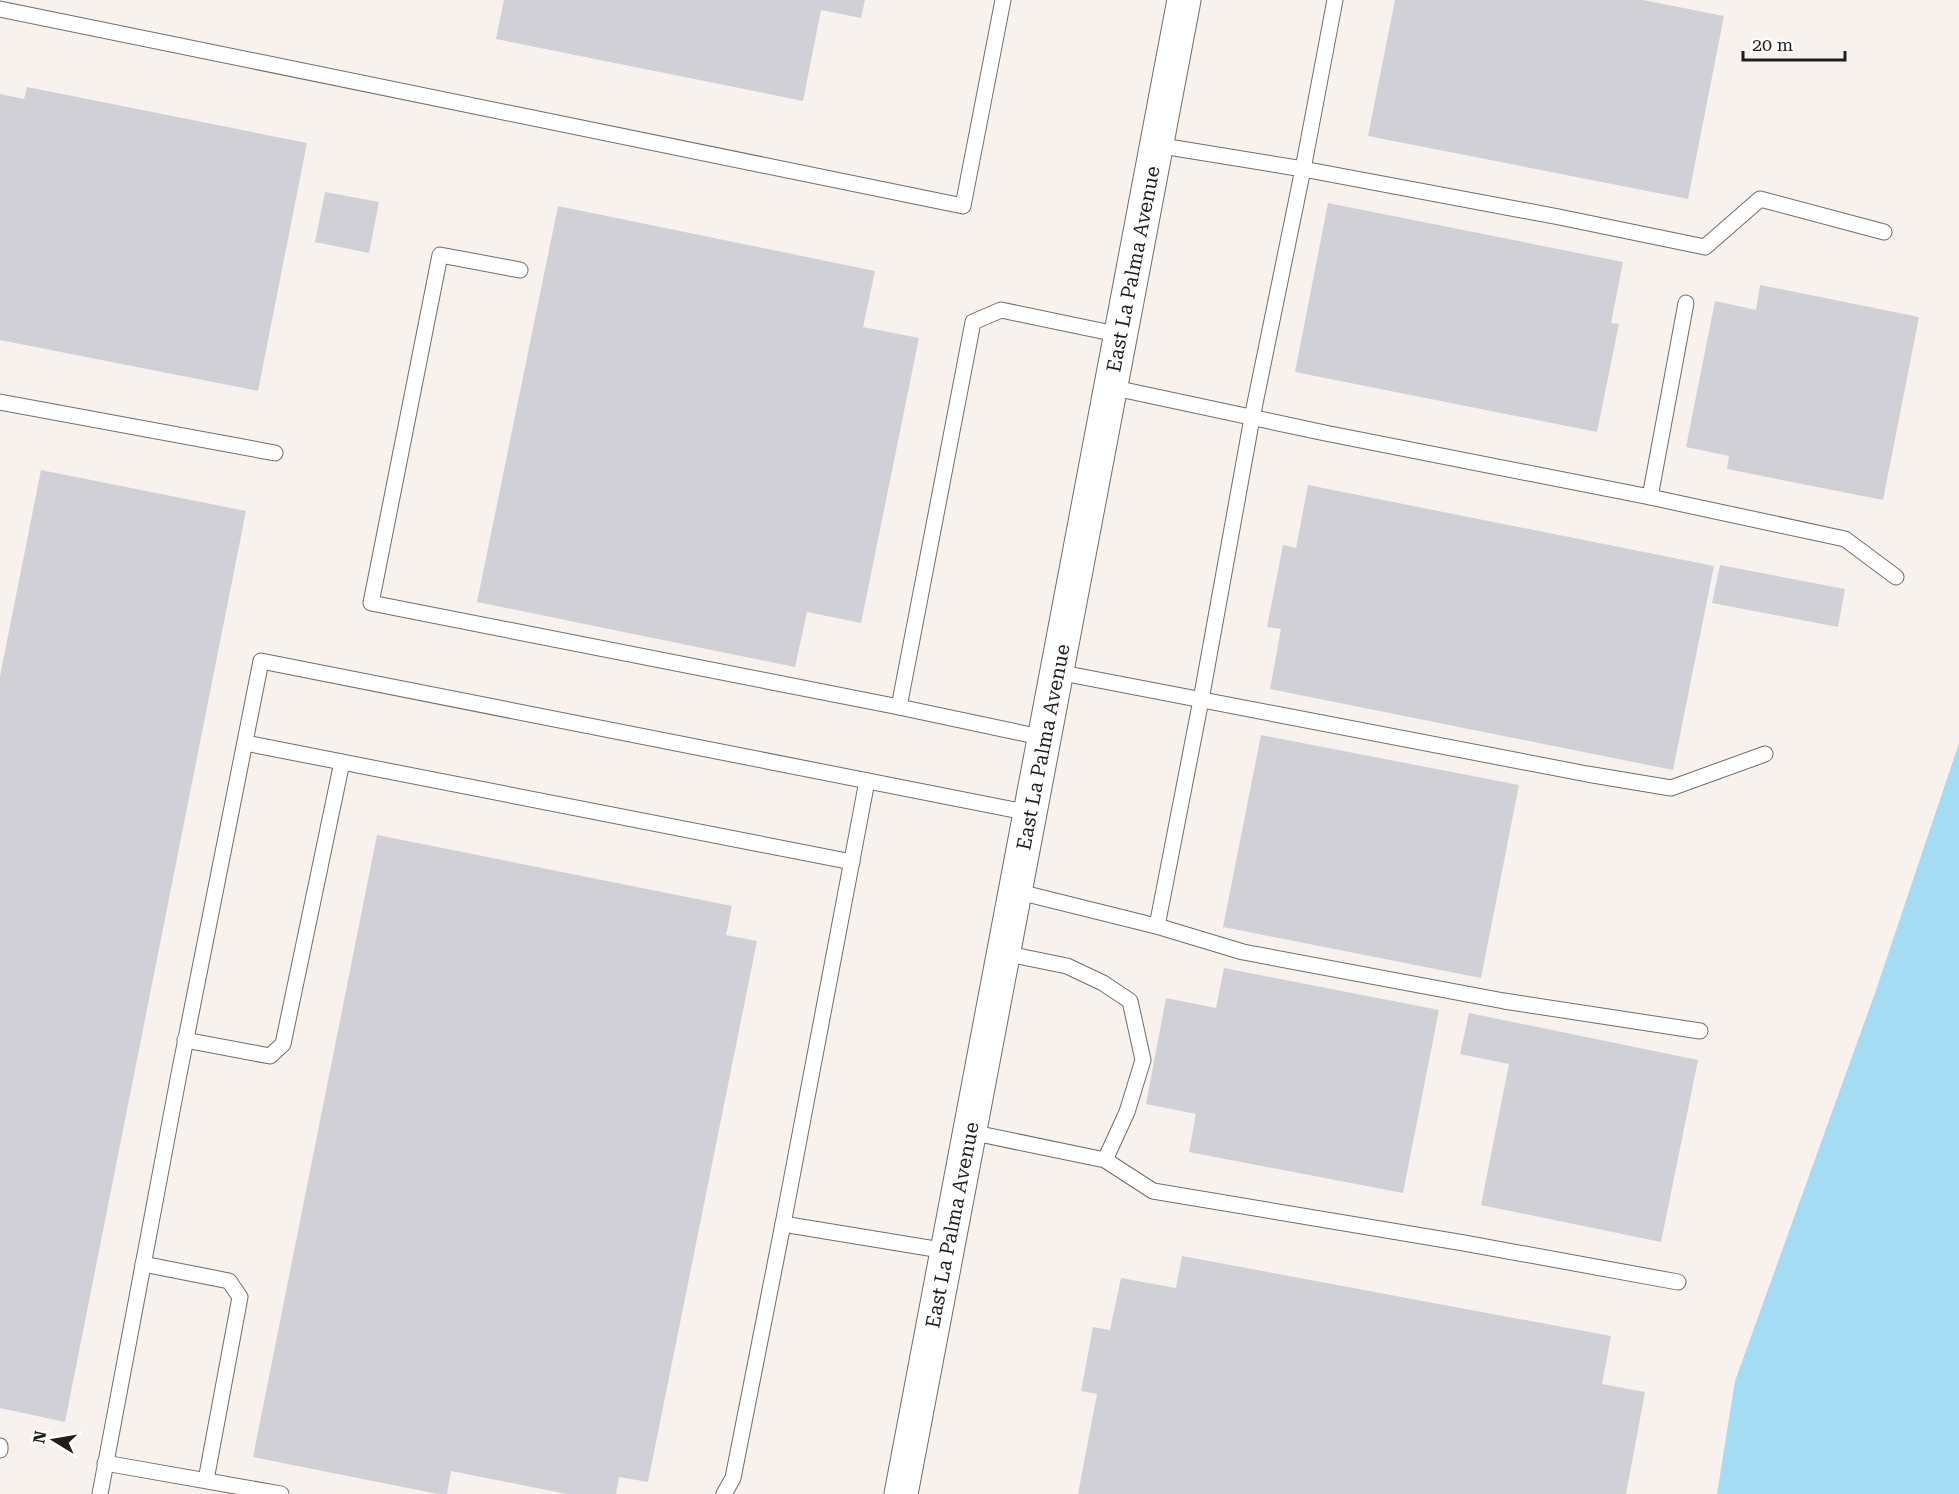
<svg xmlns="http://www.w3.org/2000/svg" width="1959" height="1494" viewBox="0 0 1959 1494" font-family="'Roboto Serif',serif">
	<style>
		.water { fill: #a4dcf4 }
		.building { fill: #d0d0d6 }
		.lines { fill: none; stroke-linecap: round; stroke-linejoin: round }
		.service-casing { stroke: #716d69; stroke-width: 17 }
		.secondary-casing { stroke: #716d69; stroke-width: 35 }
		.service { stroke: #fff; stroke-width: 15 }
		.secondary { stroke: #fff; stroke-width: 33 }
		.labels { text-anchor: middle; stroke-width: 5; stroke-linejoin: round; paint-order: stroke }
		.street-label { font-size: 20px; fill: #201e1d; stroke: #fff }
	</style>
	<rect width="100%" height="100%" fill="#f7f2ee"/>
	<path class="water" d="M1959,743V1494H1717L1735,1381L1875,993Z"/>
	<g class="building">
		<path d="M504,0H865L861,18L821,10L803,101L496,39Z"/>
		<path d="M1395,0H1643L1724,16L1688,199L1368,136Z"/>
		<path d="M27,87L307,143L258,391L0,340V94L24,99Z"/>
		<path d="M325,192L379,202L369,253L315,242Z"/>
		<path d="M1328,203L1623,262L1611,323L1619,324L1597,432L1295,372Z"/>
		<path d="M558,206L875,271L863,327L919,338L861,623L807,612L795,667L477,602Z"/>
		<path d="M1760,285L1919,317L1883,500L1727,469L1729,456L1686,447L1715,301L1756,310Z"/>
		<path d="M41,470L246,511L65,1422L0,1408V676Z"/>
		<path d="M1308,485L1714,566L1673,770L1270,689L1281,629L1267,627L1283,545L1296,548Z"/>
		<path d="M1720,565L1845,589L1838,627L1712,603Z"/>
		<path d="M1261,735L1519,785L1481,978L1223,927Z"/>
		<path d="M377,835L732,906L726,935L757,941L648,1482L619,1477L616,1494H567L451,1471L447,1494H438L253,1457Z"/>
		<path d="M1224,968L1439,1010L1403,1193L1189,1152L1196,1114L1146,1104L1166,998L1216,1008Z"/>
		<path d="M1469,1013L1698,1060L1661,1242L1481,1205L1509,1064L1460,1054Z"/>
		<path d="M1182,1256L1611,1336L1602,1384L1645,1392L1626,1494H1078L1097,1394L1081,1391L1093,1327L1110,1330L1121,1278L1176,1288Z"/>
	</g>
	<g class="lines">
		<defs>
			<g id="service">
				<path d="M1335,0L1303,169L1559,217L1705,247L1760,199L1884,232"/>
				<path d="M0,9L963,206L1003,0"/>
				<path d="M1156,145L1303,169L1252,418L1201,700L1157,926"/>
				<path d="M520,270L440,255L371,603L899,707"/>
				<path d="M1110,387L1325,433L1650,497L1845,539L1896,577"/>
				<path d="M0,402L275,453"/>
				<path d="M1650,497L1686,303"/>
				<path d="M1057,672L1587,774L1671,788L1765,754"/>
				<path d="M1045,738L899,707L973,322L1001,310L1121,335"/>
				<path d="M245,743L852,862"/>
				<path d="M1015,891L1160,927L1243,952L1504,1001L1700,1031"/>
				<path d="M1003,953L1067,966L1103,983L1130,1001L1143,1060L1127,1112L1105,1160"/>
				<path d="M185,1040L270,1056L283,1044L342,762"/>
				<path d="M970,1132L1105,1160L1153,1191L1464,1243L1678,1282"/>
				<path d="M783,1224L867,781"/>
				<path d="M143,1264L229,1281L240,1297L206,1480"/>
				<path d="M0,1446V1450"/>
				<path d="M105,1463L281,1494"/>
				<path d="M100,1494L179,1074L261,661L1030,813"/>
				<path d="M724,1494L733,1478L783,1224L947,1251"/>
			</g>
			<path id="secondary" d="M901,1494L1184,0"/>
		</defs>
		<use href="#service" class="service-casing"/>
		<use href="#secondary" class="secondary-casing"/>
		<use href="#service" class="service"/>
		<use href="#secondary" class="secondary"/>
	</g>
	<g class="labels">
		<g class="street-label">
			<text transform="translate(1133 269) rotate(-79)" y="7">East La Palma Avenue</text>
			<text transform="translate(1043 747) rotate(-79)" y="7">East La Palma Avenue</text>
			<text transform="translate(952 1225) rotate(-79)" y="7">East La Palma Avenue</text>
		</g>
	</g>
	<g transform="translate(54 1440) rotate(281)" stroke="#ffffff" stroke-width="4.5" paint-order="stroke">
	<path d="M0-4.5L10 22L0 15L-10 22Z" fill="#201e1d"/>
	<text y="-9" font-size="16" font-weight="bold" text-anchor="middle" fill="#201e1d">N</text>
	</g>
	<path d="M1743 51v9h102v-9" fill="none" stroke="#201e1d" stroke-width="3"/>
	<text x="1752" y="51" font-size="18" fill="#201e1d" stroke="#ffffff" stroke-width="4.5" paint-order="stroke">20 m</text>
</svg>
